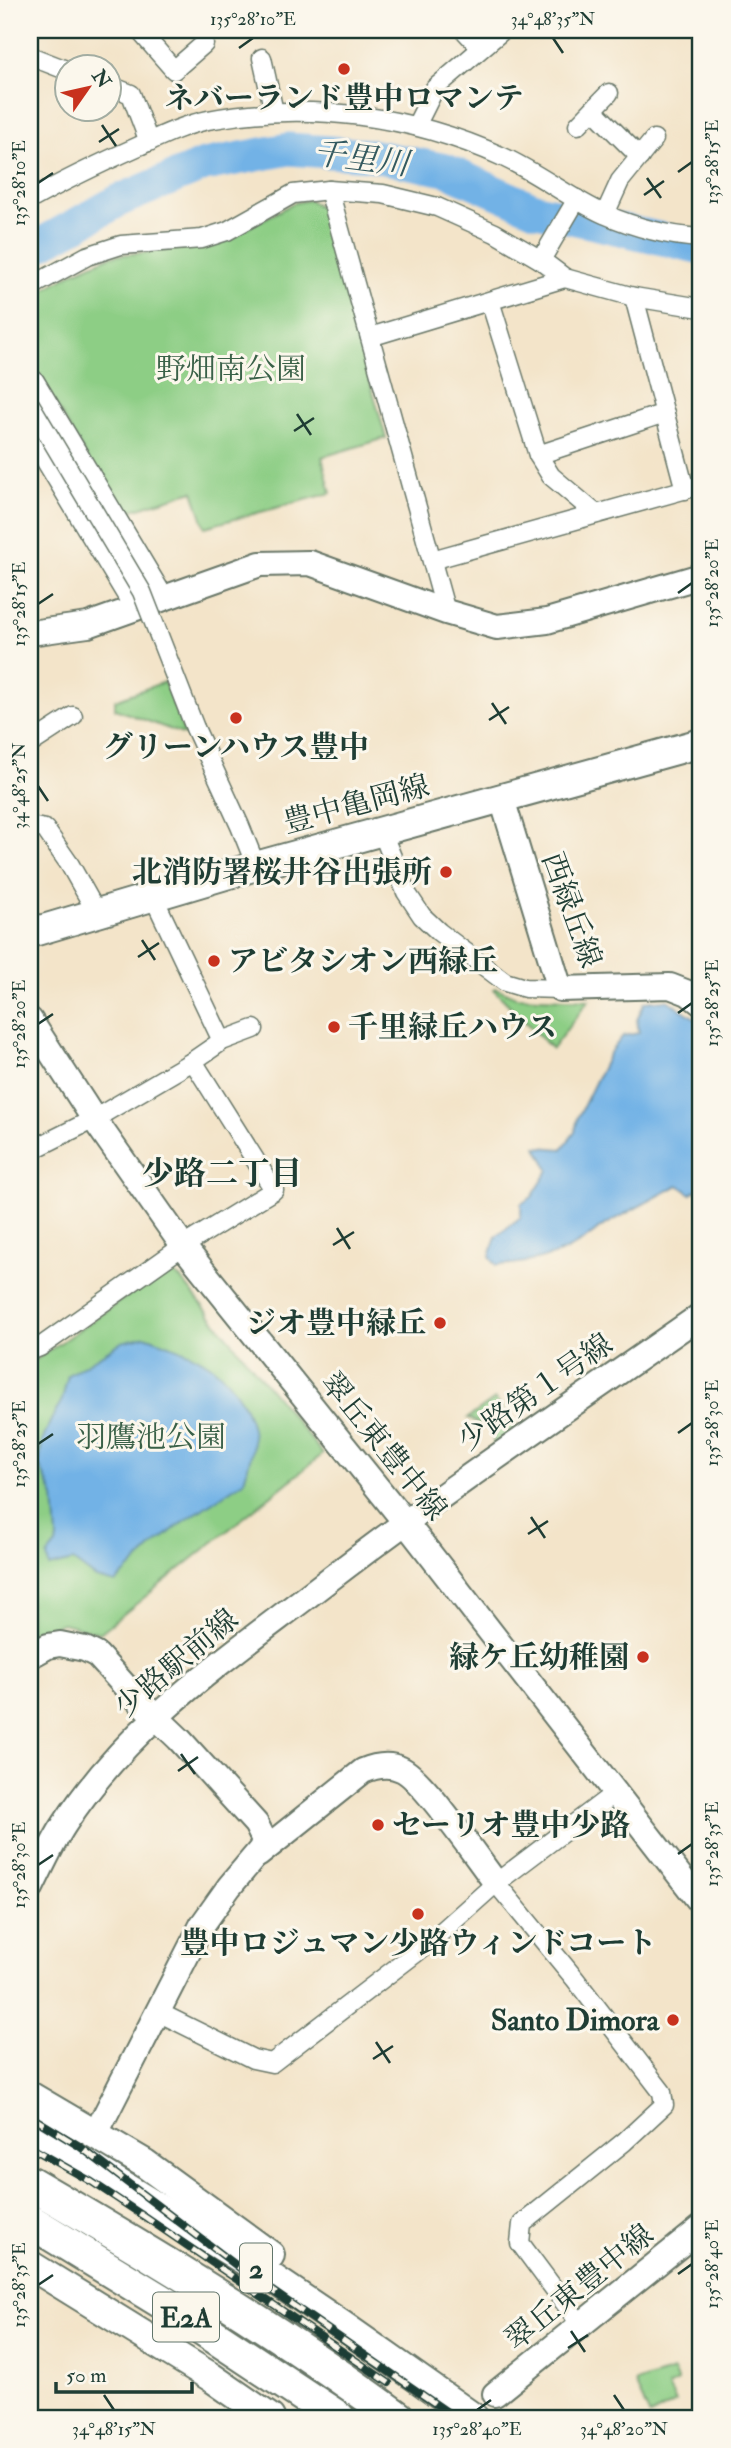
<svg xmlns="http://www.w3.org/2000/svg" width="731" height="2448" viewBox="0 0 731 2448" font-family="'IM FELL Double Pica','Noto Serif JP',serif">
	<style>
		.green { fill: #8dce85; stroke: #56865c; stroke-width: 2 }
		.water { fill: #72b2e6; stroke: #48788d; stroke-width: 2 }
		.lines { fill: none; stroke-linecap: round; stroke-linejoin: round }
		.river { stroke: #72b2e6; stroke-width: 33 }
		.street-casing { stroke: #697768; stroke-width: 21 }
		.secondary-casing { stroke: #697768; stroke-width: 28 }
		.primary-casing { stroke: #697768; stroke-width: 32 }
		.highway-casing { stroke: #697768; stroke-width: 37 }
		.street { stroke: #fff; stroke-width: 18 }
		.secondary { stroke: #fff; stroke-width: 24 }
		.primary { stroke: #fff; stroke-width: 28 }
		.highway { stroke: #fff; stroke-width: 33 }
		.rail-casing { stroke: #1f3d34; stroke-width: 8 }
		.rail { stroke: #fbf7ec; stroke-width: 5; stroke-dasharray: 16; stroke-linecap: butt }
		.street-bridge-casing { stroke: #697768; stroke-width: 21; stroke-linecap: butt }
		.street-bridge { stroke: #fff; stroke-width: 18 }
		.ticks { fill: none; stroke: #1f3d34; stroke-width: 2.5 }
		.poi-dot { fill: #c8321e; stroke: #fbf7ec; stroke-width: 2.5 }
		.labels { text-anchor: middle; stroke-width: 6; stroke-linejoin: round; paint-order: stroke }
		.shield { fill: #fbf7ec; stroke: #61756b; stroke-width: 2 }
		.shield-label { font-size: 28px; font-weight: bold; fill: #1f3d34 }
		.poi-label { font-size: 30px; font-weight: bold; fill: #1f3d34; stroke: #fbf7ec; text-anchor: end }
		.park-label { font-size: 30px; fill: #3a6148; stroke: #fbf7ec }
		.street-label { font-size: 30px; fill: #1f3d34; stroke: #fbf7ec }
		.water-label { font-size: 32px; font-style: italic; fill: #345a60; stroke: #fbf7ec }
		.neighbourhood-label { font-size: 32px; font-weight: bold; fill: #1f3d34; stroke: #fbf7ec }
		.neatline { fill: none; stroke: #1f3d34; stroke-width: 2.5 }
		.ticks-label { font-size: 18px; text-anchor: middle; fill: #1f3d34 }
	</style>
	<rect width="100%" height="100%" fill="#fbf7ec"/>
	<filter id="ink" filterUnits="userSpaceOnUse"><feTurbulence type="fractalNoise" baseFrequency=".0143" numOctaves="2"/><feDisplacementMap in="SourceGraphic" scale="14" xChannelSelector="R" yChannelSelector="G"/><feConvolveMatrix kernelMatrix="1 2 1 2 8 2 1 2 1" color-interpolation-filters="sRGB"/></filter>
	<filter id="wash" filterUnits="userSpaceOnUse"><feTurbulence type="fractalNoise" baseFrequency=".00686" numOctaves="4" result="noise"/><feDisplacementMap in="SourceGraphic" scale="28" xChannelSelector="R" yChannelSelector="G"/><feGaussianBlur stdDeviation="1.57" result="paint"/><feColorMatrix in="noise" values="0 0 0 0 0 0 0 0 0 0 0 0 0 0 0 0 0 1.4 0 .05"/><feComposite in="paint" operator="in"/></filter>
	<g filter="url(#wash)">
		<rect width="100%" height="100%" fill="#f3e4c9"/>
		<g class="green">
			<path d="M309,200L321,208L386,438L322,457L331,493L205,527L193,491L120,514L30,361V298L76,271L111,256L150,252L247,228L294,203Z"/>
			<path d="M164,682L185,735L115,709V700Z"/>
			<path d="M496,988L516,997L589,1000L552,1049L494,990Z"/>
			<path d="M166,1269L181,1279L323,1454L100,1633L63,1623L30,1634V1364Z"/>
			<path d="M495,1399L519,1432L493,1450V1431L468,1418Z"/>
			<path d="M673,2371L678,2382L668,2387L676,2402L650,2416L635,2384C646,2377 660,2377 673,2371Z"/>
		</g>
		<g class="water">
			<path d="M667,1000L701,1022V1187L691,1194L678,1185L601,1227C573,1253 534,1264 496,1265L490,1257L496,1236L521,1217V1204L532,1197L549,1170L537,1147L562,1149L575,1132L578,1117L609,1054L623,1036L639,1033L637,1020L645,1002Z"/>
			<path d="M145,1336C167,1344 191,1352 210,1365C231,1380 252,1412 253,1438C254,1452 247,1468 244,1481L180,1524L151,1548L115,1583L96,1578L73,1561L49,1567L47,1556L56,1545L57,1538L54,1497L39,1465L42,1442L50,1422L62,1400L68,1375L122,1342Z"/>
		</g>
		<g class="lines">
			<path class="river" d="M30,250L120,200L204,165L289,149L370,155L446,170L537,210L701,248"/>
		</g>
	</g>
	<g filter="url(#ink)">
		<g class="lines">
			<defs>
				<g id="street">
					<path d="M139,30L174,70L204,44"/>
					<path d="M464,30L481,48"/>
					<path d="M30,56L66,70"/>
					<path d="M262,58L274,112"/>
					<path d="M108,85L131,94L149,142"/>
					<path d="M593,110L640,157"/>
					<path d="M578,125L609,93"/>
					<path d="M416,126L435,88L503,30"/>
					<path d="M329,190L446,612"/>
					<path d="M30,200C65,180 101,163 139,146C161,136 184,125 208,120C307,101 411,115 503,157C538,173 569,198 604,214C634,227 669,236 701,238"/>
					<path d="M605,214L620,181L654,139"/>
					<path d="M541,260L577,199"/>
					<path d="M30,287L87,256L121,245L202,239L227,231L293,194L329,190L383,194L437,207L495,233L541,260L565,278L634,297L701,308"/>
					<path d="M634,297L685,490"/>
					<path d="M490,301L538,455L551,476L596,514"/>
					<path d="M370,337L565,278"/>
					<path d="M30,378L35,381L164,597"/>
					<path d="M30,435L134,608"/>
					<path d="M538,455L665,413"/>
					<path d="M432,560L701,485"/>
					<path d="M195,728L240,826L256,866"/>
					<path d="M30,744L73,716"/>
					<path d="M30,826L45,829L70,865L97,913"/>
					<path d="M382,832L406,892L422,916L439,932L505,982L525,988L560,989"/>
					<path d="M153,896L222,1041"/>
					<path d="M30,1151L94,1119L193,1061L222,1041L254,1029"/>
					<path d="M30,1351L40,1347L183,1246L274,1190L193,1061"/>
					<path d="M496,1883L575,1979L662,2092L664,2105L624,2142L522,2224L520,2243L581,2325"/>
					<path d="M158,2012L253,2059L272,2063L429,1943L496,1883L615,1793"/>
				</g>
				<g id="secondary">
					<path d="M30,633L88,625L260,564L310,563L446,612L497,627L547,621L701,576"/>
					<path d="M502,799L560,989L670,986L688,993L701,1003"/>
					<path d="M30,1020L94,1119L183,1246L405,1522L701,1903"/>
					<path d="M30,1656L48,1646L60,1644L85,1649L97,1655L134,1696L179,1739L256,1824L264,1840L261,1849L229,1887L202,1925L96,2133"/>
					<path d="M258,1855L363,1771C375,1766 388,1763 401,1769C422,1777 478,1860 496,1883"/>
					<path d="M30,1890C41,1868 51,1845 64,1825C129,1723 229,1657 322,1585C445,1490 574,1404 701,1315"/>
					<path d="M495,2394L701,2228"/>
				</g>
				<g id="primary">
					<path d="M30,933L256,866L701,743"/>
					<path d="M30,2096L144,2163L270,2255"/>
					<path d="M30,2129L265,2273L342,2325L474,2418"/>
					<path d="M30,2265L211,2377L270,2418"/>
				</g>
				<g id="highway">
					<path d="M30,2183C155,2256 281,2332 398,2418"/>
					<path d="M30,2221L169,2306L338,2418"/>
				</g>
			</defs>
			<use href="#street" class="street-casing"/>
			<use href="#secondary" class="secondary-casing"/>
			<use href="#primary" class="primary-casing"/>
			<use href="#highway" class="highway-casing"/>
			<use href="#street" class="street"/>
			<use href="#secondary" class="secondary"/>
			<use href="#primary" class="primary"/>
			<use href="#highway" class="highway"/>
			<defs>
				<g id="rail">
					<path d="M30,2116L79,2146L245,2272L456,2418"/>
					<path d="M30,2147L92,2182L145,2217L389,2383"/>
				</g>
			</defs>
			<use href="#rail" class="rail-casing"/>
			<use href="#rail" class="rail"/>
			<defs>
				<path id="street-bridge" d="M30,404L142,592L195,728"/>
			</defs>
			<use href="#street-bridge" class="street-bridge-casing"/>
			<use href="#street-bridge" class="street-bridge"/>
		</g>
	</g>
	<path class="ticks" d="M553,38L563,53M239,48L253,38M102,125L116,146M99,142L119,129M678,172L692,162M647,178L661,198M38,183L53,173M644,195L664,181M297,414L311,435M294,431L314,418M678,593L692,583M38,604L53,594M492,703L506,724M489,720L509,707M38,786L48,801M142,940L155,960M138,957L159,943M678,1013L692,1003M38,1024L53,1014M337,1228L350,1249M333,1245L354,1232M678,1433L692,1423M38,1444L53,1434M531,1517L545,1538M528,1534L548,1521M181,1754L195,1774M178,1771L198,1757M678,1854L692,1844M38,1865L53,1855M376,2042L390,2063M373,2059L393,2046M678,2274L692,2264M38,2285L53,2275M571,2331L585,2352M568,2348L588,2335M104,2395L114,2410M614,2395L624,2410M477,2410L491,2400"/>
	<g class="poi-dot">
		<circle cx="344" cy="69" r="7"/>
		<circle cx="236" cy="718" r="7"/>
		<circle cx="446" cy="872" r="7"/>
		<circle cx="214" cy="961" r="7"/>
		<circle cx="334" cy="1027" r="7"/>
		<circle cx="440" cy="1323" r="7"/>
		<circle cx="643" cy="1657" r="7"/>
		<circle cx="378" cy="1825" r="7"/>
		<circle cx="418" cy="1914" r="7"/>
		<circle cx="673" cy="2020" r="7"/>
	</g>
	<g class="labels">
		<g class="shield">
			<rect x="240" y="2243.5" width="32" height="49" rx="5"/>
			<rect x="153" y="2292.5" width="66" height="49" rx="5"/>
		</g>
		<g class="shield-label">
			<text x="256" y="2278">2</text>
			<text x="186" y="2327">E2A</text>
		</g>
		<g class="poi-label">
			<text x="344" y="108" text-anchor="middle">ネバーランド豊中ロマンテ</text>
			<text x="236" y="757" text-anchor="middle">グリーンハウス豊中</text>
			<text x="432" y="882">北消防署桜井谷出張所</text>
			<text x="228" y="971" text-anchor="start">アビタシオン西緑丘</text>
			<text x="348" y="1037" text-anchor="start">千里緑丘ハウス</text>
			<text x="426" y="1333">ジオ豊中緑丘</text>
			<text x="629" y="1667">緑ケ丘幼稚園</text>
			<text x="392" y="1835" text-anchor="start">セーリオ豊中少路</text>
			<text x="418" y="1953" text-anchor="middle">豊中ロジュマン少路ウィンドコート</text>
			<text x="659" y="2030">Santo Dimora</text>
		</g>
		<g class="park-label">
			<text x="231" y="379">野畑南公園</text>
			<text x="151" y="1447">羽鷹池公園</text>
		</g>
		<g class="street-label">
			<text transform="translate(356 804) rotate(-15)" y="10">豊中亀岡線</text>
			<text transform="translate(572 910) rotate(70)" y="10">西緑丘線</text>
			<text transform="translate(535 1392) rotate(-35)" y="10">少路第１号線</text>
			<text transform="translate(384 1446) rotate(51)" y="10">翠丘東豊中線</text>
			<text transform="translate(176 1663) rotate(-40)" y="10">少路駅前線</text>
			<text transform="translate(579 2287) rotate(-39)" y="10">翠丘東豊中線</text>
		</g>
		<g class="water-label">
			<text transform="translate(361 158) rotate(7)" y="11">千里川</text>
		</g>
		<g class="neighbourhood-label">
			<text x="222" y="1184">少路二丁目</text>
		</g>
	</g>
	<rect width="731" height="2448" fill="none" stroke="#fbf7ec" stroke-width="77"/>
	<g transform="translate(88 88) rotate(56)"><circle r="33" fill="#fbf7ec" stroke="#a3ada2" stroke-width="2"/>
	<path d="M0-5L12 26L0 18L-12 26Z" fill="#c8321e"/>
	<text y="-10" font-size="19" font-weight="bold" text-anchor="middle" fill="#1f3d34">N</text>
	</g>
	<path d="M56 2382v10h136v-10" fill="none" stroke="#1f3d34" stroke-width="3.5"/>
	<text x="66" y="2382" font-size="21" fill="#1f3d34" stroke="#fbf7ec" stroke-width="5" paint-order="stroke">50 m</text>
	<rect x="38" y="38" width="654" height="2372" class="neatline"/>
	<g class="ticks-label">
		<text x="253" y="25">135°28'10"E</text>
		<text x="553" y="25">34°48'35"N</text>
		<text transform="translate(712 162) rotate(-90)" y="6">135°28'15"E</text>
		<text transform="translate(19 183) rotate(-90)" y="6">135°28'10"E</text>
		<text transform="translate(712 583) rotate(-90)" y="6">135°28'20"E</text>
		<text transform="translate(19 604) rotate(-90)" y="6">135°28'15"E</text>
		<text transform="translate(19 786) rotate(-90)" y="6">34°48'25"N</text>
		<text transform="translate(712 1003) rotate(-90)" y="6">135°28'25"E</text>
		<text transform="translate(19 1024) rotate(-90)" y="6">135°28'20"E</text>
		<text transform="translate(712 1423) rotate(-90)" y="6">135°28'30"E</text>
		<text transform="translate(19 1444) rotate(-90)" y="6">135°28'25"E</text>
		<text transform="translate(712 1844) rotate(-90)" y="6">135°28'35"E</text>
		<text transform="translate(19 1865) rotate(-90)" y="6">135°28'30"E</text>
		<text transform="translate(712 2264) rotate(-90)" y="6">135°28'40"E</text>
		<text transform="translate(19 2285) rotate(-90)" y="6">135°28'35"E</text>
		<text x="114" y="2435">34°48'15"N</text>
		<text x="477" y="2435">135°28'40"E</text>
		<text x="624" y="2435">34°48'20"N</text>
	</g>
</svg>
